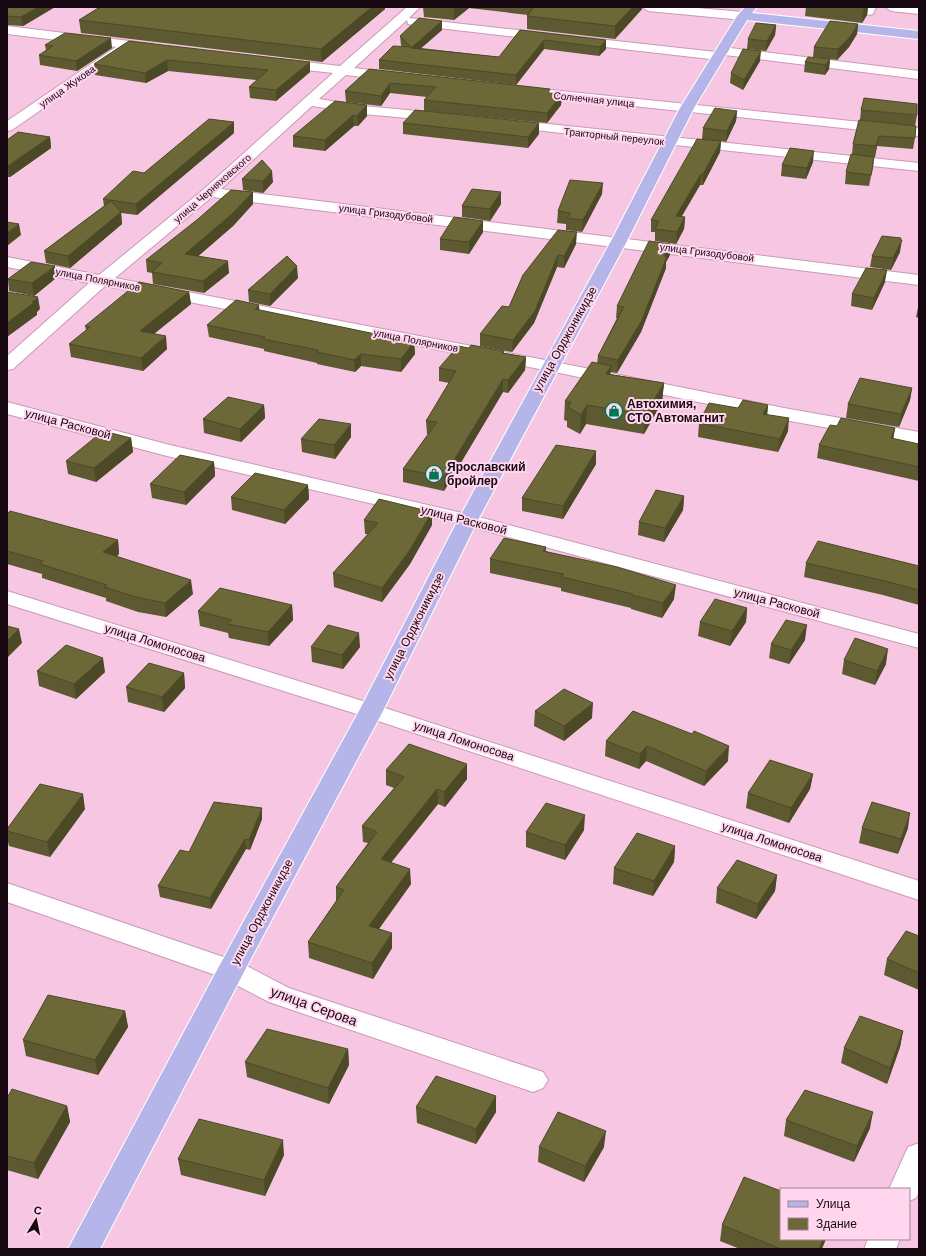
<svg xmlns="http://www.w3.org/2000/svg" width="926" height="1256" viewBox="0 0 926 1256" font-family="Arial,sans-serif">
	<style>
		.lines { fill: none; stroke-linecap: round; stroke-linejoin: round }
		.minor-casing { stroke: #c999b5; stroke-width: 2 }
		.major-casing { stroke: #fff; stroke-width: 2 }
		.minor { fill: #fff; fill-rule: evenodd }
		.major { fill: #b6b5e9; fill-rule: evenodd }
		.wall { fill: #5d5930 }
		.shaded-wall { fill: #4c4927 }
		.building { fill: #6c6838; stroke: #4c4927 }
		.labels { text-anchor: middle; stroke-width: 4; stroke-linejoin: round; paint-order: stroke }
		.far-street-label { font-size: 10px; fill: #170711; stroke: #ffd6ed }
		.street-label { font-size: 12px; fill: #170711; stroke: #ffd6ed }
		.poi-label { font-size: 12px; font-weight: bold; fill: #170711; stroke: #ffd6ed; text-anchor: start }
		.near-street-label { font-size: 14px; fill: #170711; stroke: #ffd6ed }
	</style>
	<rect width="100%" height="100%" fill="#f7c6e2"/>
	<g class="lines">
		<defs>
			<g id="minor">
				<path d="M407,7H420L409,18L716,52L718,48L722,47L919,71V79L725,55L723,59L719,60L412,25L408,24L407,20L354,68L400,74L402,77L400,80L395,81L346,75L319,99L363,106L440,113L445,114L447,117L445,120L440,121L363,114L312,106L221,189L919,275V285L212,197L115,278L550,361L784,408L919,432V444L784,420L550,371L105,286L13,369L7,370V356L89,283L7,267V257L99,275L204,189L333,73L280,67L274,63L275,60L280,59L340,66Z"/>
				<path d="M642,7H686L743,12L749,16L743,20L648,11Z"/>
				<path d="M864,7H876L873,14L869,15L863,11Z"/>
				<path d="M885,7H919V14L891,11Z"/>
				<path d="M7,26L154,44L160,48L154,52L124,48L125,50L123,53L12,130L7,131V121L116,47L7,34Z"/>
				<path d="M532,88L919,128V136L527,95L525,92L527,89Z"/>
				<path d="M511,120L919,163V171L506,127L504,124L506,121Z"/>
				<path d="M7,402L170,445L475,516L919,634V648L464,525L167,456L7,414Z"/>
				<path d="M7,591L379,706L919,881V900L363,716L7,604Z"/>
				<path d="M7,883L241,963L289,988L543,1072L548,1080L543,1088L533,1092L269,1002L221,977L7,902Z"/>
				<path d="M919,1143V1192L916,1198L909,1201V1189H889L908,1147Z"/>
				<path d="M868,1239H900L896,1249H864Z"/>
			</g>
			<path id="major" d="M745,7H757L752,13L919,31V39L747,20L694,108L627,241L478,520L383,711L245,970L100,1249H68L217,970L359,711L458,520L611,241L680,108L737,16Z"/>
		</defs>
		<use href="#minor" class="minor-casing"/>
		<use href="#major" class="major-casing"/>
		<use href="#minor" class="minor"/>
		<use href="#major" class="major"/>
	</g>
	<g class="wall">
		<path d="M7,7H55L23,26L7,25Z"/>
		<path d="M100,7H385V9L322,62L81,33L79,20Z"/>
		<path d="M423,7H642V9L615,39L527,29V16L528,15L469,8L454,20L424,17Z"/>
		<path d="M806,7H868L867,15L862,23L805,16Z"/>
		<path d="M442,21V30L421,48L499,57L520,30L606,40V49L599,56L544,49L516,85L379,69V60L402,47L401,45L400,36Z"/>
		<path d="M858,24L857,34L849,47L837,60L813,57L814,47Z"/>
		<path d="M776,25L775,35L766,51L747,49L748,39Z"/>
		<path d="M129,41L310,72L276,101L250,98L249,87L257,80L168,71L146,83L95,75L94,64Z"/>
		<path d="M45,45L112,48L77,71L40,65L39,55L46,50Z"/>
		<path d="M830,59L829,69L825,75L804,72L805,62Z"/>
		<path d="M760,61L743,90L730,83L731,73Z"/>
		<path d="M369,69L550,93L562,94L561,105L547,123L424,111V100L427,97L390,93L381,106L346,102L345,91Z"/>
		<path d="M367,105V116L358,126H354L325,151L293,147V136Z"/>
		<path d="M861,110L917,115L915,126L860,120Z"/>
		<path d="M737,111L736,121L726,142L721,141L720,152L703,185H700L681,217H685L684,229L676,244L655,241V232H651V220L702,139L703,128Z"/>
		<path d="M859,120L915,138L913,149L877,146L875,157H874L869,186L845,184L846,172L852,154L853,144Z"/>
		<path d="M403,123H539V134L528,148L403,134Z"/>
		<path d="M234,133L137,215L121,213L122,224L70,268L46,263L44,251L104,206L103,199L144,173Z"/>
		<path d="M50,137L51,148L10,177H7V140Z"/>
		<path d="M813,162L806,179L781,176L782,165Z"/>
		<path d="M242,179L273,182L263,193L243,190Z"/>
		<path d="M253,192V204L233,226L198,256L229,273L204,293L153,284L152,273L147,272L146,260Z"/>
		<path d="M501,192V204L490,221L462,217V206Z"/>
		<path d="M602,194L582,232L566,230V224L557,223L558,211Z"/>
		<path d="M483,221V232L469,254L440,250V239Z"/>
		<path d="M900,240V252L891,270L870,267L872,256Z"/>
		<path d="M576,244L564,268L557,267L534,323L512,352L480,346V334L509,307L523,275Z"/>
		<path d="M670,255L666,262V268L641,332L617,373L610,372V374L664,383L662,402L644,434L586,424L580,434L567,427V421L564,420L565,401L597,364L598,356L617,318H616L617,306Z"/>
		<path d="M56,278L34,296L9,291L8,279Z"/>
		<path d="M298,278L270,306L249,302L248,290Z"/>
		<path d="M885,282L872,310L851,306L852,294Z"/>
		<path d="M189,292L191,304L154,334L167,349L143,371L71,357L69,344L86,330L85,326Z"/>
		<path d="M919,303V318L916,317Z"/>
		<path d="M259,310L414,342L415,354L401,372L361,366L355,372L317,364V363L264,351V349L209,337L207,325Z"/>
		<path d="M469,348L504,351V353L526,357L525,370L508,393L503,392L444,491L403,482V469L428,434H427L426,421L449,383L439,381V368Z"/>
		<path d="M912,388L910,400L899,427L846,418L848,404Z"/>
		<path d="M264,405L265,418L241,442L204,433L203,419Z"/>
		<path d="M768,405L767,414L788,431L778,452L698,437L699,423Z"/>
		<path d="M837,426L895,428L893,439L919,449V481L817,458L819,445Z"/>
		<path d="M351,437L335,459L302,452L301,439Z"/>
		<path d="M131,438L133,452L96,482L68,474L66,461Z"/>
		<path d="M596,451V464L563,519L522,511V498Z"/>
		<path d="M214,462L215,476L186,505L152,498L150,484Z"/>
		<path d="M308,485L309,499L285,524L232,510L231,497Z"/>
		<path d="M684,496L683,510L664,542L638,535L639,522Z"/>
		<path d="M7,514L118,540L119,554L117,556L193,594L166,617L138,612L106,601V598L42,578V574L7,564Z"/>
		<path d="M364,520L432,525L410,564L382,602L334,587L333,573L368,534H365Z"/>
		<path d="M546,547V551L674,599L662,618L631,609V608L561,591V588L490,573V559Z"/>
		<path d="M806,563L919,566V605L883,595L804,577Z"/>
		<path d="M292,605L293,620L269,646L229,638L228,633L200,626L198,611Z"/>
		<path d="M747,608L746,622L730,646L698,636L700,622Z"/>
		<path d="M805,640L789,664L769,658L771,644Z"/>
		<path d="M311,647H360L343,669L312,662Z"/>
		<path d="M844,660L886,664L875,685L842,674Z"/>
		<path d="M37,671L105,672L76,699L39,686Z"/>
		<path d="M184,673L185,688L164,712L128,702L126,687Z"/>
		<path d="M535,711L592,718L564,741L534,726Z"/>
		<path d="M633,711L728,761L704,786L646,761L639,769L605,756L606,741Z"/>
		<path d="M386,770L467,779L445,807L438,804L391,862L411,884L379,929L392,948L373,979L309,958L308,942L336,901V887L368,843L363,842L362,826L394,788L386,785Z"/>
		<path d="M813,774L810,789L789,823L746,808L748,793Z"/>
		<path d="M85,809L50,857L9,846L7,838V829Z"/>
		<path d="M262,819L250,850L246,849L211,909L160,897L158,886L189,852Z"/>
		<path d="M862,828H908L898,854L859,843Z"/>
		<path d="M584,830L565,860L526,847V832Z"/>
		<path d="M675,846L674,862L653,896L613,884L614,868Z"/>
		<path d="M777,875L775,891L756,919L716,903L717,888Z"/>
		<path d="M919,936V990L884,975L887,959Z"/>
		<path d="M125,1011L128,1027L98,1075L26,1056L23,1040Z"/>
		<path d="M903,1031L900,1047L887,1084L841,1063L844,1048Z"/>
		<path d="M348,1049L349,1065L329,1104L247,1077L245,1062Z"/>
		<path d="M7,1098L67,1106L70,1122L38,1179L7,1170Z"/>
		<path d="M416,1107L496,1112L476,1144L417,1123Z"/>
		<path d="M786,1120L870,1128L854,1162L784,1136Z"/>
		<path d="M539,1147H604L584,1182L538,1162Z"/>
		<path d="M284,1155L265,1196L181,1175L178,1159Z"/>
		<path d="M722,1225L822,1249H740L720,1241Z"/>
	</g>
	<g class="shaded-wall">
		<path d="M38,7H55L23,26L21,17Z"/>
		<path d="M372,7H385V9L322,62L321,49Z"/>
		<path d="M455,7H469V8L454,20V8Z"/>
		<path d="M633,7H642V9L615,39V26Z"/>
		<path d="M864,7H868L867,15L862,23Z"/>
		<path d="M442,21V30L411,57V48Z"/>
		<path d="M858,24L857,34L849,47L837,60L838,49Z"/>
		<path d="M776,25L775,35L766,51L767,41Z"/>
		<path d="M111,38L112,48L77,71L76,61Z"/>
		<path d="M544,40V49L516,85V75Z"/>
		<path d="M606,40V49L599,56L600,47Z"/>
		<path d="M761,51L760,61L743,90L744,80Z"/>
		<path d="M830,59L829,69L825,75L826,65Z"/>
		<path d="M167,60L168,71L146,83L145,73Z"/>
		<path d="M310,62V72L276,101V90Z"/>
		<path d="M390,83V93L381,106V96Z"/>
		<path d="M562,94L561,105L547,123V113Z"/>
		<path d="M367,105V116L358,126L357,116Z"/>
		<path d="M737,111L736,121L726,142L727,131Z"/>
		<path d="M353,115L354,126L325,151V140Z"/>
		<path d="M234,122V133L137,215L136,204Z"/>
		<path d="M539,123V134L528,148V137Z"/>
		<path d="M879,136L877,146L875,157L876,146Z"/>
		<path d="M50,137L51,148L10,177L8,166Z"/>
		<path d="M721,141L720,152L703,185V174Z"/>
		<path d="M814,151L813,162L806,179L807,168Z"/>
		<path d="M874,157L873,168L869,186L871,175Z"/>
		<path d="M272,171L273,182L263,193V181Z"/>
		<path d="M701,174L700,185L675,228L676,216Z"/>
		<path d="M603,183L602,194L582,232L583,220Z"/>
		<path d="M253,192V204L233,226L187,266L185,254Z"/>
		<path d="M501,192V204L490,221V209Z"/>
		<path d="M121,212L122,224L70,268L68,256Z"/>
		<path d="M685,217L684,229L676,244L677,232Z"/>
		<path d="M483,221V232L469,254V242Z"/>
		<path d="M19,224L21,235L7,246V233Z"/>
		<path d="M577,232L576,244L564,268V256Z"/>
		<path d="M901,238L900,244L902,240L900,252L891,270L893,258Z"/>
		<path d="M670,244V255L666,262V268L641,332L617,373L618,360L664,256Z"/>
		<path d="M558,255L557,267L534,323L512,352L513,340Z"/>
		<path d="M228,261L229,273L204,293L203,281Z"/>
		<path d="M55,266L56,278L34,296L32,283Z"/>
		<path d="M297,266L298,278L270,306V294Z"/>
		<path d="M887,270L885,282L872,310L874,298Z"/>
		<path d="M189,292L191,304L141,344L140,331Z"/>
		<path d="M38,297L40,309L37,312V315L7,337V323Z"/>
		<path d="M259,305L260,317L255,309Z"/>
		<path d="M166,336L167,349L143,371L141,358Z"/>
		<path d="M414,342L415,354L401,372V359Z"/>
		<path d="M361,354V366L355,372L354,360Z"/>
		<path d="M526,357L525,370L508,393V380Z"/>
		<path d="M611,366L610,385L606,374Z"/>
		<path d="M503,379V392L444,491V477Z"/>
		<path d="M664,383L662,402L644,434L645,415Z"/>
		<path d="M912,388L910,400L899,427L901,414Z"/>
		<path d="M264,405L265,418L241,442L240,429Z"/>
		<path d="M587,405L586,424L580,434L581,415Z"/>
		<path d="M768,405L767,418L763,414Z"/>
		<path d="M789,418L788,431L778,452L780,439Z"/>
		<path d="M351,424V437L335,459L334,445Z"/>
		<path d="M895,428L893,441L891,438Z"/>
		<path d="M131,438L133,452L96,482L94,468Z"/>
		<path d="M596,451V464L563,519V506Z"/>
		<path d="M214,462L215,476L186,505L184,492Z"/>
		<path d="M308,485L309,499L285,524L284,510Z"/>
		<path d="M684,496L683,510L664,542L665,528Z"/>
		<path d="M432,512V525L410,564L382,602V588Z"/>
		<path d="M118,540L119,554L105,566L103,552Z"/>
		<path d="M191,580L193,594L166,617L165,603Z"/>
		<path d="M676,585L674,599L662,618L663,603Z"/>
		<path d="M292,605L293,620L269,646L268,632Z"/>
		<path d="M747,608L746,622L730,646L732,631Z"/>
		<path d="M807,625L805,640L789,664L791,650Z"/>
		<path d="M19,629L22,643L7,658V641Z"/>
		<path d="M359,633L360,647L343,669L342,655Z"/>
		<path d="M888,649L886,664L875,685L877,671Z"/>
		<path d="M103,658L105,672L76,699L74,684Z"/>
		<path d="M184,673L185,688L164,712L162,697Z"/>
		<path d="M593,703L592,718L564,741V726Z"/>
		<path d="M647,746L646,761L639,769L640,754Z"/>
		<path d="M729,746L728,761L704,786L706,771Z"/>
		<path d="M467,764V779L445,807L444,792Z"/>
		<path d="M813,774L810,789L789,823L791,808Z"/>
		<path d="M437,789L438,804L382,874L381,859Z"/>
		<path d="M83,794L85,809L50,857L47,842Z"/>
		<path d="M262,808V819L250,850L249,840Z"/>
		<path d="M910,813L908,828L898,854L901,839Z"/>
		<path d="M585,815L584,830L565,860V845Z"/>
		<path d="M245,839L246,849L211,909L210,898Z"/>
		<path d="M675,846L674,862L653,896L654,881Z"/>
		<path d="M410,869L411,884L370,941L369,926Z"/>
		<path d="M777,875L775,891L756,919L758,904Z"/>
		<path d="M392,933V948L373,979L372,963Z"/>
		<path d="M125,1011L128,1027L98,1075L95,1060Z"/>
		<path d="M903,1031L900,1047L887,1084L890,1068Z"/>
		<path d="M348,1049L349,1065L329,1104L328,1088Z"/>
		<path d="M496,1096V1112L476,1144V1129Z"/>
		<path d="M67,1106L70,1122L38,1179L34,1163Z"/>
		<path d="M873,1112L870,1128L854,1162L857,1146Z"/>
		<path d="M606,1131L604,1147L584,1182L585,1166Z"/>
		<path d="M283,1140L284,1155L265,1196L264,1180Z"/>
		<path d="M823,1239H826L822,1249H819Z"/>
	</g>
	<g class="building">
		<path d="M7,7H38L21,17L7,16Z"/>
		<path d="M100,7H372L321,49L79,20Z"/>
		<path d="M534,7H633L615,26L527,16Z"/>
		<path d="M419,18L442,21L411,48L499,57L520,30L606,40L600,47L544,40L516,75L379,60L393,46L411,47L400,36Z"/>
		<path d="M830,21L858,24L850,37L838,49L814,47Z"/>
		<path d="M756,23L776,25L767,41L748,39Z"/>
		<path d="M65,33L111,38L76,61L39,55L53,46L45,45Z"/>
		<path d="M129,41L310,62L276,90L249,87L268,70L167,60L145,73L94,64Z"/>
		<path d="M743,49L761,51L744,80L731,73Z"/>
		<path d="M808,57L830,59L826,65L805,62Z"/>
		<path d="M369,69L550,89L548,93L562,94L547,113L424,100L436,87L390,83L381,96L345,91Z"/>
		<path d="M864,98L917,104V115L861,110Z"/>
		<path d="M335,101L367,105L357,116L353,115L325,140L293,136Z"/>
		<path d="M715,108L737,111L727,131L703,128Z"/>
		<path d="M415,110L539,123L528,137L403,123Z"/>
		<path d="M209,119L234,122L136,204L103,199L133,171L144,173Z"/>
		<path d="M859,120L916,126L915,138L879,136L876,146L853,144Z"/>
		<path d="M18,132L50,137L8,166H7V140Z"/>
		<path d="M697,139L721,141L703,174H701L676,216L685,217L677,232L655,229L659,221L651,220Z"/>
		<path d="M790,148L814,151L807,168L782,165Z"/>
		<path d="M851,154L874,157L871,175L846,172Z"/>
		<path d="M262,160L272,171L263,181L242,179Z"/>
		<path d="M570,180L603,183L583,220L567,218L571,213L558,211Z"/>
		<path d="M472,189L501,192L490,209L462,206Z"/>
		<path d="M231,190L253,192L232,214L185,254L228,261L203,281L152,272L162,263L146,260L198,219Z"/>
		<path d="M111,201L121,212L68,256L44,251Z"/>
		<path d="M454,217L483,221L469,242L440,239Z"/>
		<path d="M7,222L19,224L7,233Z"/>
		<path d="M558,230L577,232L564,256L558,255L535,311L513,340L480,334L502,306L509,307L523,275Z"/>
		<path d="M882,236L901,238L900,240H902L893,258L872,256Z"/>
		<path d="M649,241L670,244L664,256H667L642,320L618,360L598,356L624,307L617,306Z"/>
		<path d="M287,256L297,266L270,294L248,290Z"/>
		<path d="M31,262L55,266L32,283L8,279Z"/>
		<path d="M866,268L887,270L874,298L852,294Z"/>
		<path d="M139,282L189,292L140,331L166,336L141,358L69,344L90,327L85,326Z"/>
		<path d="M7,292L38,297L32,302H35L7,323Z"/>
		<path d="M236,300L259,305L255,309L414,342L401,359L361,354L354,360L317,352L318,350L263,339L265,337L207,325Z"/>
		<path d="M471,345L504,351L502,353L526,357L508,380L503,379L444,477L403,469L437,422L426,421L456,371L439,368L458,346L469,348Z"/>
		<path d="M592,362L611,366L606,374L664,383L645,415L587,405L581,415L568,407L571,402L565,401Z"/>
		<path d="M860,378L912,388L901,414L848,404Z"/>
		<path d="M228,397L264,405L240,429L203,419Z"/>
		<path d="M743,400L768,405L763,414L789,418L780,439L699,423L709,403L738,408Z"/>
		<path d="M841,418L895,428L891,438L919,444L917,448L919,449V467L819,445L830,425L837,426Z"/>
		<path d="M319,419L351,424L334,445L301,439Z"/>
		<path d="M103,431L131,438L94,468L66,461Z"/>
		<path d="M556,445L596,451L563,506L522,498Z"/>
		<path d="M180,455L214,462L184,492L150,484Z"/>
		<path d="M255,473L308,485L284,510L231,497Z"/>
		<path d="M656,490L684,496L665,528L639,522Z"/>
		<path d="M379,499L432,512L410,550L382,588L333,573L378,523L364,520Z"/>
		<path d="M10,511L118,540L103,552L191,580L165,603L136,597L104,587L107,585L40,564L43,561L7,551V514Z"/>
		<path d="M504,538L546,547L543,551L617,567L676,585L663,603L632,595L633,594L562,577L563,574L490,559Z"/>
		<path d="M818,541L919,566V590L885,581L806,563Z"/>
		<path d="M220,588L292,605L268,632L227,624L232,620L198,611Z"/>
		<path d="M715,599L747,608L732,631L700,622Z"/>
		<path d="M786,620L807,625L791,650L771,644Z"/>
		<path d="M328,625L359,633L342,655L311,647Z"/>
		<path d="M7,626L19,629L7,641Z"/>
		<path d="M855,638L888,649L877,671L844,660Z"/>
		<path d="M66,645L103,658L74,684L37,671Z"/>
		<path d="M149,663L184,673L162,697L126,687Z"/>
		<path d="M564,689L593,703L564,726L535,711Z"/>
		<path d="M633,711L692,734L694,731L729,746L706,771L647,746L640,754L606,741Z"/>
		<path d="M409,744L467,764L444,792L437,789L381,859L410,869L369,926L392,933L372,963L308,942L344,890L336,887L377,832L362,826L404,777L386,770Z"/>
		<path d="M770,760L813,774L791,808L748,793Z"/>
		<path d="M40,784L83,794L47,842L7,831V829Z"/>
		<path d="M214,802L262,808L249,840L245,839L210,898L158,886L180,850L189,852Z"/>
		<path d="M872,802L910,813L901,839L862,828Z"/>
		<path d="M546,803L585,815L565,845L526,832Z"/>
		<path d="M637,833L675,846L654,881L614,868Z"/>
		<path d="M737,860L777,875L758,904L717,888Z"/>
		<path d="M906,931L919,936V973L887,959Z"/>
		<path d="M48,995L125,1011L95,1060L23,1040Z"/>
		<path d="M860,1016L903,1031L890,1068L844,1048Z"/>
		<path d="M267,1029L348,1049L328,1088L245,1062Z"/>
		<path d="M436,1076L496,1096L476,1129L416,1107Z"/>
		<path d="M12,1089L67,1106L34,1163L7,1156V1098Z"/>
		<path d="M805,1090L873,1112L857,1146L786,1120Z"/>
		<path d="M558,1112L606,1131L585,1166L539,1147Z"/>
		<path d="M199,1119L283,1140L264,1180L178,1159Z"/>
		<path d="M744,1177L781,1191V1239H823L819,1249H781L722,1225Z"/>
	</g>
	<defs>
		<symbol id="shop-ring" viewBox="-11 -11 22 22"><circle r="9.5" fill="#ffd6ed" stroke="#007753" stroke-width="1.5"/><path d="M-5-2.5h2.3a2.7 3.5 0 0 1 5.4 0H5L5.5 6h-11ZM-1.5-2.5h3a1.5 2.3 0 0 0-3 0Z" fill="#007753"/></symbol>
	</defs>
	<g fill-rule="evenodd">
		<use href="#shop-ring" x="604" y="401" width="20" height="20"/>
		<use href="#shop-ring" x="424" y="464" width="20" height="20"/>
	</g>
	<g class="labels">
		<g class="far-street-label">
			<text transform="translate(67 86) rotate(-35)" y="4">улица Жукова</text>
			<text transform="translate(594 99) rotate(6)" y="4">Солнечная улица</text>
			<text transform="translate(614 136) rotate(6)" y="4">Тракторный переулок</text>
			<text transform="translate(212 188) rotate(-41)" y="4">улица Черняховского</text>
			<text transform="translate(386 213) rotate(7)" y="4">улица Гризодубовой</text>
			<text transform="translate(707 252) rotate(7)" y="4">улица Гризодубовой</text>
			<text transform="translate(98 279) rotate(11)" y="4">улица Полярников</text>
			<text transform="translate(416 340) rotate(11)" y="4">улица Полярников</text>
		</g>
		<g class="street-label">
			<text transform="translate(565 339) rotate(-61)" y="4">улица Орджоникидзе</text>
			<text transform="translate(68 424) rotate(15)" y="4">улица Расковой</text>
			<text transform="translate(464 520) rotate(14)" y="4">улица Расковой</text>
			<text transform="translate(777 603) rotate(15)" y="4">улица Расковой</text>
			<text transform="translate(414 626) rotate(-63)" y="4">улица Орджоникидзе</text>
			<text transform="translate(155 643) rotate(17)" y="4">улица Ломоносова</text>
			<text transform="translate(464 741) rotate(18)" y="4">улица Ломоносова</text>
			<text transform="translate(772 842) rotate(18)" y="4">улица Ломоносова</text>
			<text transform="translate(262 912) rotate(-62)" y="4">улица Орджоникидзе</text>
		</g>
		<g class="poi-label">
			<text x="627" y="408">Автохимия,<tspan x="627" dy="14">СТО Автомагнит</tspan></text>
			<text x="447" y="471">Ярославский<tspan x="447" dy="14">бройлер</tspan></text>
		</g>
		<g class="near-street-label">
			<text transform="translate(314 1006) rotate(20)" y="5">улица Серова</text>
		</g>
	</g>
	<rect width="926" height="1256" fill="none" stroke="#170711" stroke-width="16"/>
	<rect x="780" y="1188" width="130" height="52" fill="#ffd6ed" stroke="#a28395"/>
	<rect x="788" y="1201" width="20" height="6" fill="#b6b5e9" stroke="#a28395"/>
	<text x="816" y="1208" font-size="12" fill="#170711">Улица</text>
	<rect x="788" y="1218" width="20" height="12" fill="#6c6838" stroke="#a28395"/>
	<text x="816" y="1228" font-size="12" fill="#170711">Здание</text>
	<g transform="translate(36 1220) rotate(10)" stroke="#ffd6ed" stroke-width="3" paint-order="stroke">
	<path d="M0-3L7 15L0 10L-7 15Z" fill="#170711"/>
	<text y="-6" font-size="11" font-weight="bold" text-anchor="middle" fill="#170711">С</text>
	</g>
</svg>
